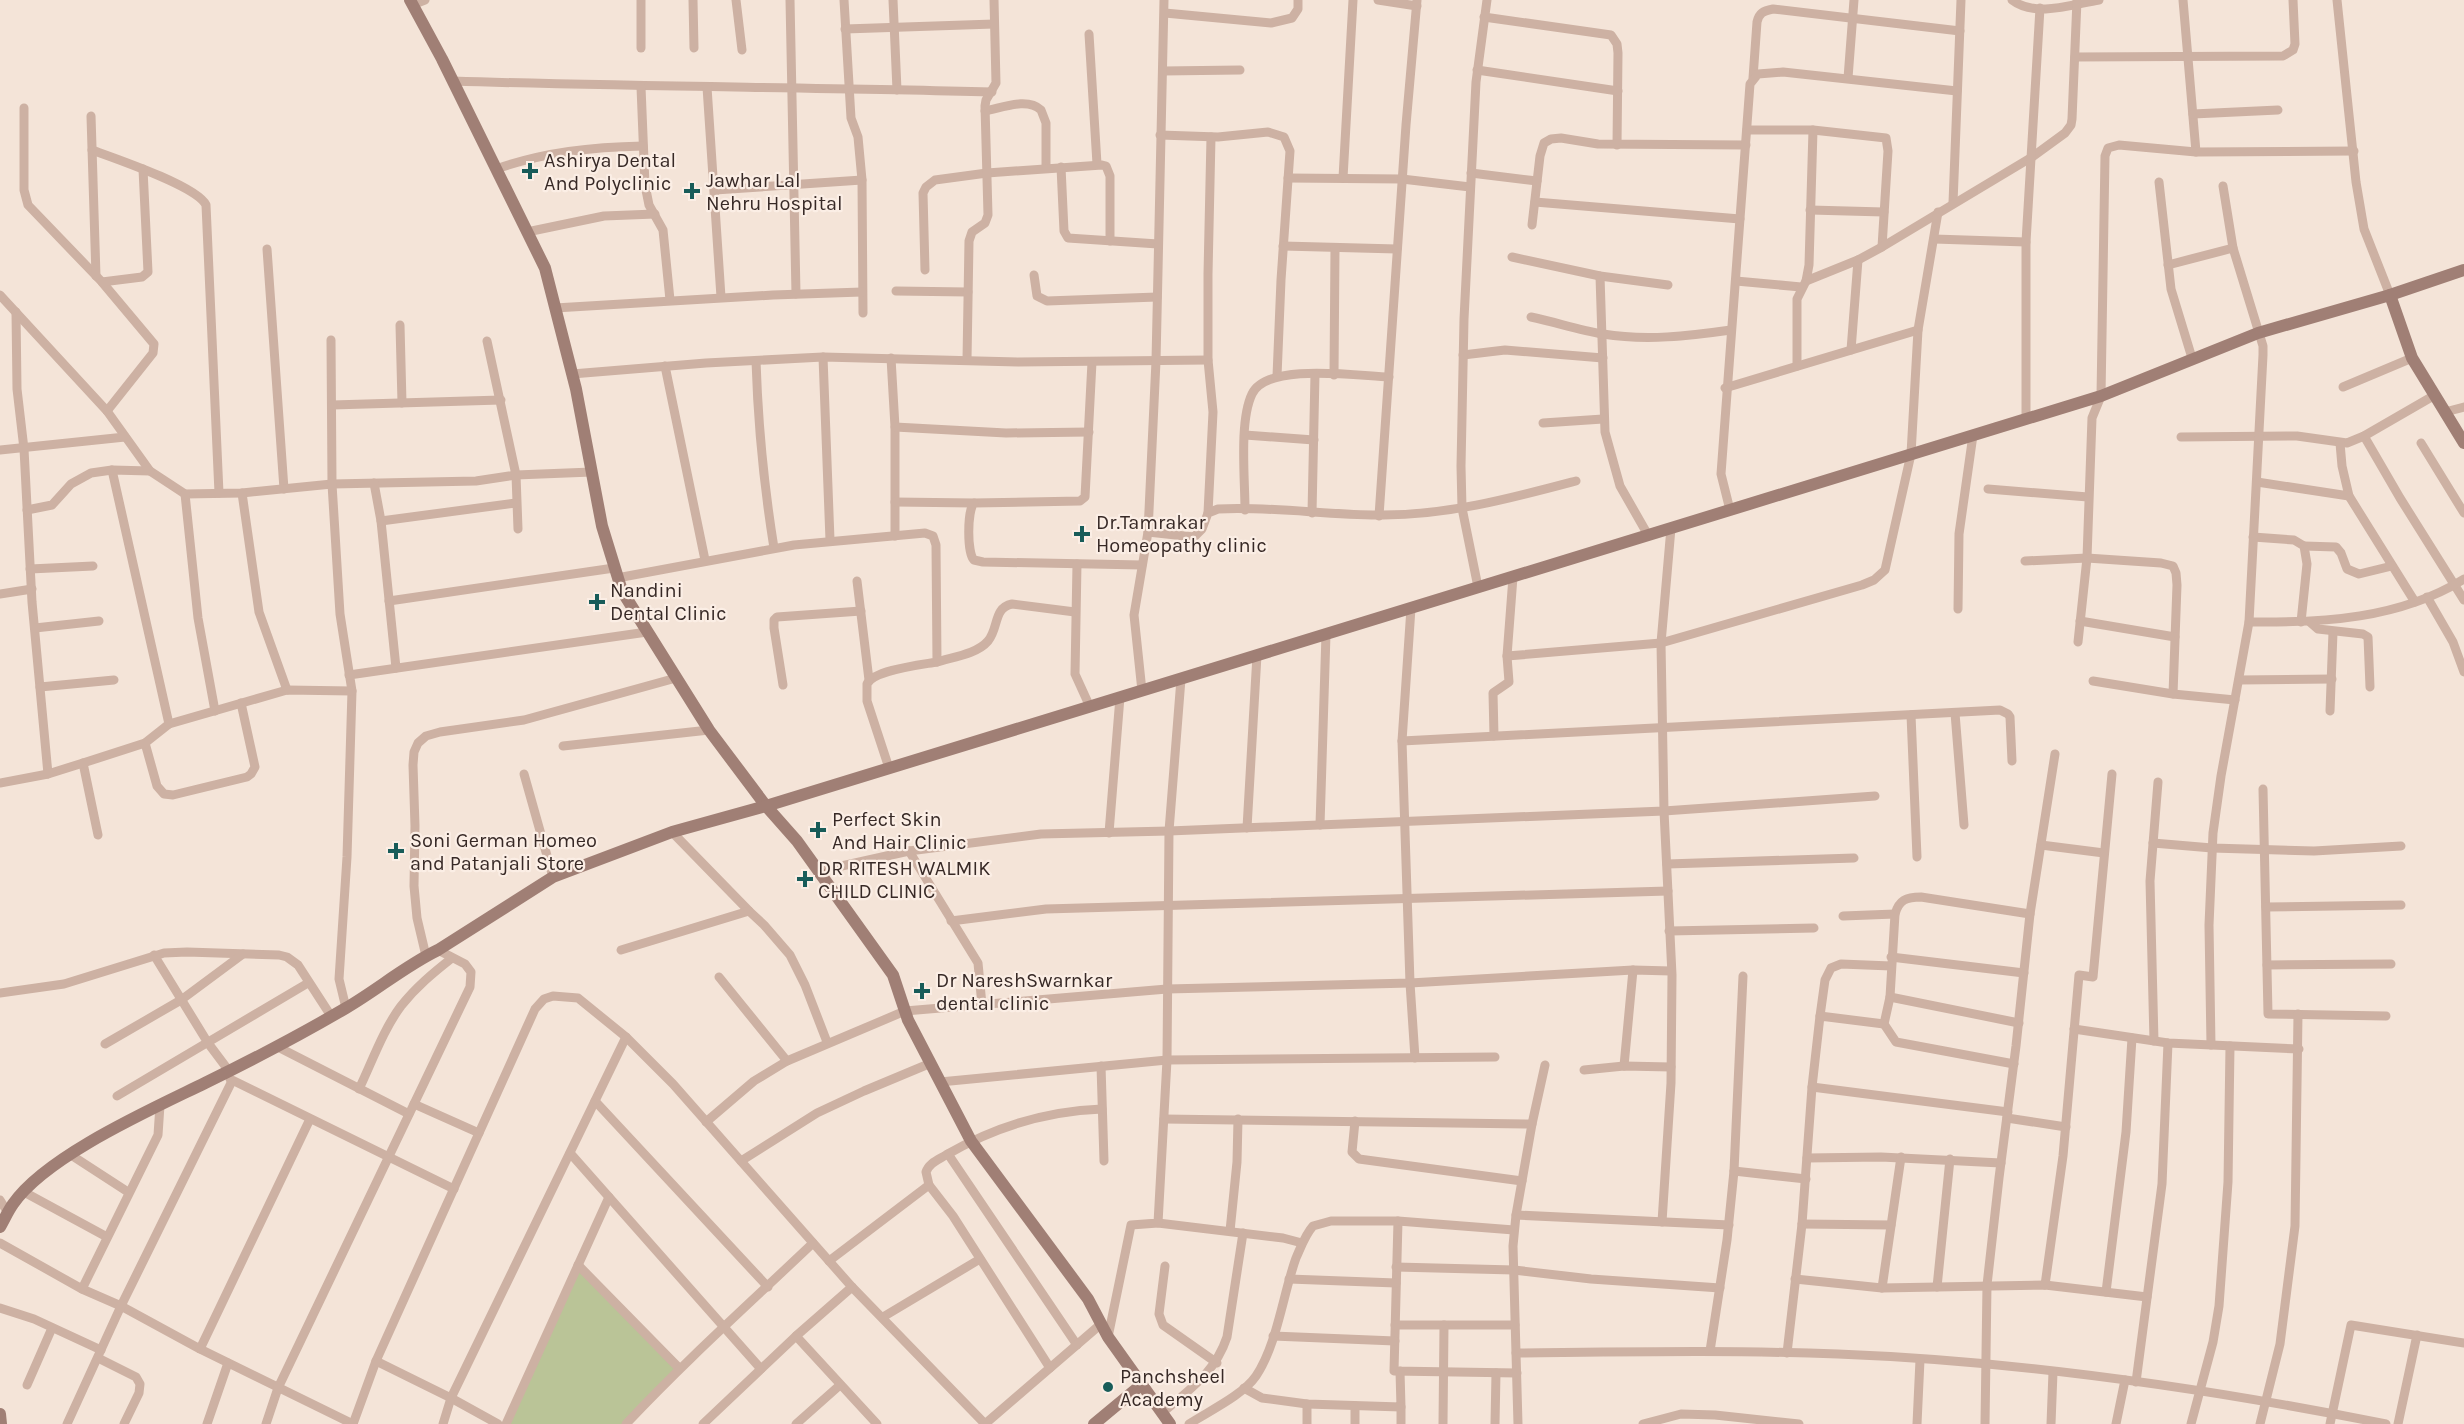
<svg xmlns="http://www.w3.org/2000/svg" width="2464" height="1424" viewBox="0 0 2464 1424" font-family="Karla,sans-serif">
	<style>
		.park { fill: #bac497 }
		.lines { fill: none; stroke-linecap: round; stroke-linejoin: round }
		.street { stroke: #cdb1a3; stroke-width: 9 }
		.secondary { stroke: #a07f75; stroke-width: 12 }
		.poi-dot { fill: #185c59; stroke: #fbeee5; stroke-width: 2 }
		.labels { text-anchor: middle; stroke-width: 4.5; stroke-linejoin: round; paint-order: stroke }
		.poi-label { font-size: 20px; fill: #372926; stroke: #fbeee5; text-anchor: start }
	</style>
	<rect width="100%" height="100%" fill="#f4e4d8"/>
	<path class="park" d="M578,1265L679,1368L626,1424H506Z"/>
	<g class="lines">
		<g class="street">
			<path d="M641,0V48"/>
			<path d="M693,0L694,48"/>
			<path d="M736,0L742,50"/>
			<path d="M790,0L796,294"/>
			<path d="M844,0L851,118L858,137L862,180L863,313"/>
			<path d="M893,0L897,90"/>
			<path d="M1378,0L1417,6"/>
			<path d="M2012,0C2035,18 2074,4 2099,0"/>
			<path d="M2183,0L2196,152"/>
			<path d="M2337,0L2356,182L2364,229L2390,295"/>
			<path d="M412,5L425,0"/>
			<path d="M1165,13L1271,23L1292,18L1298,9V0"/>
			<path d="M1484,17L1611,35L1617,44L1618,53L1617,145"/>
			<path d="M845,29L994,24"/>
			<path d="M1089,34L1097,164"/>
			<path d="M2075,57L2283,56L2293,50L2295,44L2293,0"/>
			<path d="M1477,70L1618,91"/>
			<path d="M1163,71L1240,70"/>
			<path d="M1753,78L1757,22C1759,13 1763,11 1773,9L1960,31"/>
			<path d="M1848,78L1854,0"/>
			<path d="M453,81C632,87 812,87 992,92"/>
			<path d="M641,87L645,185L649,205L663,230L670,300"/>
			<path d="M707,87L721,297"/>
			<path d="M24,108V190L28,205L102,282L154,344L153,353L107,411"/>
			<path d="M985,111C1002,108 1027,97 1041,110L1046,123V168"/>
			<path d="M2193,114L2278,110"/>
			<path d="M91,116L96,276"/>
			<path d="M1747,130H1813L1886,138L1888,151L1882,247"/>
			<path d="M1160,135L1218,137L1268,132L1284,137L1290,151L1281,280L1277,376"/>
			<path d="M92,150C114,158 197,186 206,205L219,493"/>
			<path d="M1061,167L1064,231L1068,238L1158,244"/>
			<path d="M496,169C545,152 592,147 643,146"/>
			<path d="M1471,173L1537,181"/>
			<path d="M1288,178L1402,179L1470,187"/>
			<path d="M1343,178L1353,0"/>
			<path d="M2159,182L2171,289L2192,358"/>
			<path d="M715,190L862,180"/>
			<path d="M1535,202L1740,219"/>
			<path d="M1953,203L1961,0"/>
			<path d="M1810,210L1884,212"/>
			<path d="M1532,225L1540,156L1544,143L1551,139L1561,138L1598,144L1746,145"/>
			<path d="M527,232L604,216L655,214"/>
			<path d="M1934,239L2026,242"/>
			<path d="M1283,246L1397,249"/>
			<path d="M267,249L284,489"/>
			<path d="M1512,257L1600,276L1668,285"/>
			<path d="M2168,265L2233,248"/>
			<path d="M925,270L923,193L926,187L935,180L987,173L1102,165L1106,166L1110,176V241"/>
			<path d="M1034,275L1037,296L1047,301L1157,297"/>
			<path d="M1600,276L1605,432L1620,486L1648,535"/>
			<path d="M1736,281L1801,287"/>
			<path d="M1806,281L1858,260L1882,247L2032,157L2065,133L2071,125L2072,119L2077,0"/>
			<path d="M102,282L142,277L148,272L143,169"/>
			<path d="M896,291L968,292"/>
			<path d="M0,295L107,411L150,471L185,494L242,493L332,484L476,481L516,475L592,472"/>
			<path d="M555,308L773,295L862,292"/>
			<path d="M16,312L17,389L24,449L32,602L48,774"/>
			<path d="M1531,317C1555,322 1579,330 1603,334C1646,341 1689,336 1731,330"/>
			<path d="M400,325L402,403"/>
			<path d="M331,340L332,484L340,614L352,691L347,857L339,979L346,1008"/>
			<path d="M487,341L516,475L518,529"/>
			<path d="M1851,350L1858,260"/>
			<path d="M1463,355L1505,350L1603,358"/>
			<path d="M823,357L830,540"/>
			<path d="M891,358L895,427V536"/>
			<path d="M967,360L969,241L972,232L985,223L988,215L985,106L986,100L996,83L994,0"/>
			<path d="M756,361C758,424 764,486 774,548"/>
			<path d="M1092,362L1085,497L1080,501L974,503C967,511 967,553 974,560L983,562L1142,565"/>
			<path d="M665,366L705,560"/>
			<path d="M1797,366V299L1806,281L1809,265L1813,130"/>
			<path d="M572,374L706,363L823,357L1018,362L1208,360"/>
			<path d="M1334,375L1335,248"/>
			<path d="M2343,387L2412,358"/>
			<path d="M1725,388L1918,330"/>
			<path d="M332,405L501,400"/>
			<path d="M2445,412L2464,407"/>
			<path d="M2026,419V242L2040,8"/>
			<path d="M1543,423L1603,419"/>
			<path d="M895,427L1006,433L1089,432"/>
			<path d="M1245,435L1314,440"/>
			<path d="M2364,436L2400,498L2464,600"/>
			<path d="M2181,437L2297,436L2347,443L2364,436L2435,395"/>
			<path d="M2340,443L2342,466L2349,496L2415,602"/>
			<path d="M2421,443L2464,513"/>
			<path d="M0,450L125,437"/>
			<path d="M112,470L169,724"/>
			<path d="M2257,482L2349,496"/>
			<path d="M374,483L381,521L396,668"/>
			<path d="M1988,489L2088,497"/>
			<path d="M242,493L259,612L287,690"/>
			<path d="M185,494L198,618L215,711"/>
			<path d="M895,502L974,503"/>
			<path d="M27,510L52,505L71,484L91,473L112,470L150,471"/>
			<path d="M1245,510C1245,479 1239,421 1252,394C1267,362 1358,376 1389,377"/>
			<path d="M1730,510L1721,474L1750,84L1758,74L1783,72L1957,91"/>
			<path d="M1208,513L1213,412L1208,360V274L1211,137"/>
			<path d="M1312,513L1315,374"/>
			<path d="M1379,516L1406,125L1417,0"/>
			<path d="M381,521L516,503"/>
			<path d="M1148,532L1194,537L1202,529L1208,513L1218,509C1271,506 1325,515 1378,515C1446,516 1512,498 1576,481"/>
			<path d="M2253,537L2294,540L2304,546L2307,564L2301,622"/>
			<path d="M2304,546L2336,547L2341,553L2347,569L2359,574L2392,566"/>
			<path d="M2025,561L2087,558L2161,563L2173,566L2176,573L2177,585L2173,694"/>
			<path d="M1077,564L1075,674L1090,707"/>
			<path d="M30,569L93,566"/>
			<path d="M617,578L794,545L925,533L933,536L936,545L937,662C920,665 874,670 867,684V701L889,768"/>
			<path d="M857,581L869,680"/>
			<path d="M1478,587L1462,508L1461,466L1464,319L1476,82L1487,0"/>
			<path d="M0,594L32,589"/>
			<path d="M2427,597L2453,642L2464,672"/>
			<path d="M389,601L614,568"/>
			<path d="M1411,608L1402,741L1410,983L1415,1058"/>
			<path d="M1958,609L1959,534L1973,435"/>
			<path d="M2080,621L2175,637"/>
			<path d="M2249,622C2322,623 2400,619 2464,579"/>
			<path d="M2310,622L2318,629L2363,634L2368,637L2370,687"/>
			<path d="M35,628L99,621"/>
			<path d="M2078,642L2087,558L2092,418L2101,396L2105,156L2108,148L2119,145L2196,152L2354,151"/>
			<path d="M1507,656L1661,643L1862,585L1874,580L1885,570L1911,454L1918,330L1938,212"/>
			<path d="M937,662C953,657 977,654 988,641C999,628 993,608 1012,604L1075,612"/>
			<path d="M349,675L647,632"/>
			<path d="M2239,680L2332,679"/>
			<path d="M2093,681L2173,694L2235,700"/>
			<path d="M783,685L774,628V620L777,617L861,611"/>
			<path d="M40,687L114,680"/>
			<path d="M1142,691L1134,615L1148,532L1156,361L1164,0"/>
			<path d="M2330,711L2333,632"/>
			<path d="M1955,713L1964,825"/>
			<path d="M1911,715L1917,857"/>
			<path d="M1494,736L1493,693L1509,682L1507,656L1513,577"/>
			<path d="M1402,741L2000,710L2008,714L2010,717L2012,761"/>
			<path d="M145,743L157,786L164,794L173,795L247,777L251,774L255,767L241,703"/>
			<path d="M563,746L709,730"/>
			<path d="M83,763L98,835"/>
			<path d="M524,774L553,877"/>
			<path d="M0,783L48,774L83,763L145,743L169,724L287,690L352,691"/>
			<path d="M2263,789L2268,1014L2386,1016"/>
			<path d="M1320,825L1326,634"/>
			<path d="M1247,828L1257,655"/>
			<path d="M672,832L749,911L764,925L790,955L805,985L827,1042"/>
			<path d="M1109,833L1120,697"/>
			<path d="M2153,843L2212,848L2314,851L2401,846"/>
			<path d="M2041,845L2104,853"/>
			<path d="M909,851L978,963L982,1005"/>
			<path d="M1667,864L1854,858"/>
			<path d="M819,871L909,851L1041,834L1169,831L1664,811L1875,796"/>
			<path d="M2266,907L2401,905"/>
			<path d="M1843,916L1895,914"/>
			<path d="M951,921L1046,909L1668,891"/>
			<path d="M1669,931L1814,928"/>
			<path d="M621,950L749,911"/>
			<path d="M154,955L208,1043L229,1071"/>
			<path d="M426,956L417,918L414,886L415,826L413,765L414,752L418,743L426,736L440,732L524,720L676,678"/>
			<path d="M1891,957L2024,973"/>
			<path d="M2267,965L2391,964"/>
			<path d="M719,977L787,1061"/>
			<path d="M0,993L64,984L164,953L187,952L279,955L287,957L298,965L331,1016"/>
			<path d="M1890,997L2019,1023"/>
			<path d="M1820,1016L1825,980L1831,968L1841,964L1891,966"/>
			<path d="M2074,1029L2168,1043L2299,1049"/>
			<path d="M2154,1041L2150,881L2158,782"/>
			<path d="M105,1044L181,1000L243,954"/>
			<path d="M2211,1045L2209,925L2213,833L2221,776L2249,622L2263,355V346L2233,248L2223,186"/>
			<path d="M276,1046L409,1114"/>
			<path d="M2014,1064L1896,1042L1884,1024L1890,997L1895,914C1899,900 1906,897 1921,897L2030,914"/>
			<path d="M1101,1066L1104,1161"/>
			<path d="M1624,1066L1633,970"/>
			<path d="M1584,1070L1624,1066L1671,1067"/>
			<path d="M230,1079L454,1189"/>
			<path d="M940,1082L1167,1060L1495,1057"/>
			<path d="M1812,1087L2008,1112"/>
			<path d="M359,1089C372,1062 383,1030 401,1006C416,987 433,973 452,958"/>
			<path d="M117,1096L308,983"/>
			<path d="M595,1101L768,1287"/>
			<path d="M414,1104L479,1133"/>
			<path d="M2007,1118L2066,1127"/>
			<path d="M1164,1119L1532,1124"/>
			<path d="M1355,1121L1352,1152L1359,1159L1522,1181"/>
			<path d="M706,1122L754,1081L787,1061L905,1011L1167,989L1410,983L1633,970L1671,971"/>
			<path d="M570,1153L761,1369"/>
			<path d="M948,1154L1077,1345"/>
			<path d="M71,1155L128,1192"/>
			<path d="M1807,1158L1881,1157L2001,1163"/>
			<path d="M741,1161L817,1113L864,1091L931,1063"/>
			<path d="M1734,1171L1806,1179"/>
			<path d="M24,1192L107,1237"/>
			<path d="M0,1200L8,1213"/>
			<path d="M1516,1215L1729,1225"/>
			<path d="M1398,1221L1394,1371L1517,1373"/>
			<path d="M1662,1222L1671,1083L1672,975L1664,811L1661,643L1671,528"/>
			<path d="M1158,1223L1283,1238L1302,1243"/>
			<path d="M1802,1224L1891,1225"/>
			<path d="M1230,1231L1237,1162L1238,1119"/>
			<path d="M0,1243L82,1289L121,1306L200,1349L353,1424"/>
			<path d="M829,1261L929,1185"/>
			<path d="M578,1265L679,1368"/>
			<path d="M1165,1266L1159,1314L1163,1325L1217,1363"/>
			<path d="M1396,1267L1514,1270L1591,1279L1720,1288"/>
			<path d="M1289,1279L1396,1283"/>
			<path d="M1795,1279L1882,1288L2045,1285L2147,1297"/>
			<path d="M2045,1285L2063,1156L2079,975L2093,977L2112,774"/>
			<path d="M1937,1287L1950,1159"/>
			<path d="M1882,1288L1901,1157"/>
			<path d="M82,1289L158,1135L160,1105"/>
			<path d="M2106,1292L2126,1132L2132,1038"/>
			<path d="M0,1308L34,1319L101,1350"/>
			<path d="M883,1317L980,1259"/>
			<path d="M1395,1325H1515"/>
			<path d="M796,1336L877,1424"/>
			<path d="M1273,1336L1395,1341"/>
			<path d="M1108,1337L1131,1225L1158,1223L1167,1060L1169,831L1181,679"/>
			<path d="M200,1349L310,1119"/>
			<path d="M1710,1351L1727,1240L1734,1171L1743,976"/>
			<path d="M1516,1353C1624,1352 1731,1350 1838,1354C2022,1361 2206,1388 2386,1424"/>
			<path d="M1787,1353L1802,1224L1812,1087L1820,1016L1884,1024"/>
			<path d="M98,1358L136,1377L140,1384L139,1393L124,1424"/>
			<path d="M376,1361L451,1398L498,1424"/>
			<path d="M1050,1368L953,1216L929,1185L926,1172C929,1163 938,1160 946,1155C994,1127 1048,1111 1102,1109"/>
			<path d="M2136,1382L2162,1184L2168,1043"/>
			<path d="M27,1385L52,1328"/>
			<path d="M1244,1388L1262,1398L1307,1404L1401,1407L1400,1371"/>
			<path d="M1162,1413C1190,1389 1215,1373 1227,1337L1243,1233"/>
			<path d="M67,1424L121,1306L232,1081"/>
			<path d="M207,1424L228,1363"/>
			<path d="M266,1424L278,1388L470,987L471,972L465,964L438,950"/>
			<path d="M353,1424L376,1361L535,1009L544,999L553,996L578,998L626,1037L673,1084L852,1287L985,1424L1101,1324"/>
			<path d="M443,1424L451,1398L626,1037"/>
			<path d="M506,1424L609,1197"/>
			<path d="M626,1424C685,1361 750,1303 813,1243"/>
			<path d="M703,1424L796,1336L852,1287"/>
			<path d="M796,1424L840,1385"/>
			<path d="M1189,1424C1209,1411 1243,1395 1256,1376C1277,1345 1283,1294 1296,1258C1301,1247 1305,1235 1313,1226L1331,1221H1398L1514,1230"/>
			<path d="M1307,1424V1404"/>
			<path d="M1355,1424V1406"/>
			<path d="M1401,1424V1407"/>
			<path d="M1443,1424L1444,1325"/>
			<path d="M1495,1424L1496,1373"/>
			<path d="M1518,1424L1513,1246L1516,1215L1532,1124L1545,1065"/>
			<path d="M1643,1424L1681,1414L1715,1415L1799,1424"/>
			<path d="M1917,1424L1920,1360"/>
			<path d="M1985,1424L1987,1285L1999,1178L2016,1046L2030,914L2055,754"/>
			<path d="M2051,1424L2053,1372"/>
			<path d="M2116,1424L2125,1380"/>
			<path d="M2191,1424L2213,1342L2219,1306L2228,1182L2230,1046"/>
			<path d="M2260,1424L2280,1344L2295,1226L2298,1014"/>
			<path d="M2330,1424L2351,1325L2464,1343"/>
			<path d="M2398,1424L2417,1335"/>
		</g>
		<g class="secondary">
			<path d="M410,0L442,59L545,268L576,389L602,526L622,591L709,730L766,806L797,841L893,975L908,1020L971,1141L1088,1299L1108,1337L1170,1424"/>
			<path d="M2390,295L2412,358L2464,443"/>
			<path d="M0,1227C4,1220 8,1211 13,1204C46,1156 152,1109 205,1083C252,1060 300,1035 346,1008C377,990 405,966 438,950L553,877L672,832L766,806L2101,396L2258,333L2390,295L2464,270"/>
			<path d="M0,1414L1,1424"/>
			<path d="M1094,1424L1141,1385"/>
		</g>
	</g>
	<g class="poi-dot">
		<path d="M527 162h6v6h6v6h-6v6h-6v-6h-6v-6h6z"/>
		<path d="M689 182h6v6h6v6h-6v6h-6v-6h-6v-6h6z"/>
		<path d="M1079 525h6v6h6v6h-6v6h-6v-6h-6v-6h6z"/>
		<path d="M594 593h6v6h6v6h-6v6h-6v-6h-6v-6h6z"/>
		<path d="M815 821h6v6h6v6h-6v6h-6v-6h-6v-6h6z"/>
		<path d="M393 842h6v6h6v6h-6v6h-6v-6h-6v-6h6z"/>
		<path d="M802 870h6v6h6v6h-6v6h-6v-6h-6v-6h6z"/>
		<path d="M919 982h6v6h6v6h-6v6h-6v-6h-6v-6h6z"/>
		<circle cx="1108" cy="1387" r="6"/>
	</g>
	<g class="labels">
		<g class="poi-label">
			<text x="544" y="167">Ashirya Dental<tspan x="544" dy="23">And Polyclinic</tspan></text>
			<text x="706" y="187">Jawhar Lal<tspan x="706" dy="23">Nehru Hospital</tspan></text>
			<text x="1096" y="529">Dr.Tamrakar<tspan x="1096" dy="23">Homeopathy clinic</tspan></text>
			<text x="610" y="597">Nandini<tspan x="610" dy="23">Dental Clinic</tspan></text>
			<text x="832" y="826">Perfect Skin<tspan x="832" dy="23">And Hair Clinic</tspan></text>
			<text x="410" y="847">Soni German Homeo<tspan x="410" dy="23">and Patanjali Store</tspan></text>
			<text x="818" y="875">DR RITESH WALMIK<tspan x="818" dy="23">CHILD CLINIC</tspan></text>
			<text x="936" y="987">Dr NareshSwarnkar<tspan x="936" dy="23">dental clinic</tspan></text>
			<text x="1120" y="1383">Panchsheel<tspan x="1120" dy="23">Academy</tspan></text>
		</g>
	</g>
</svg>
